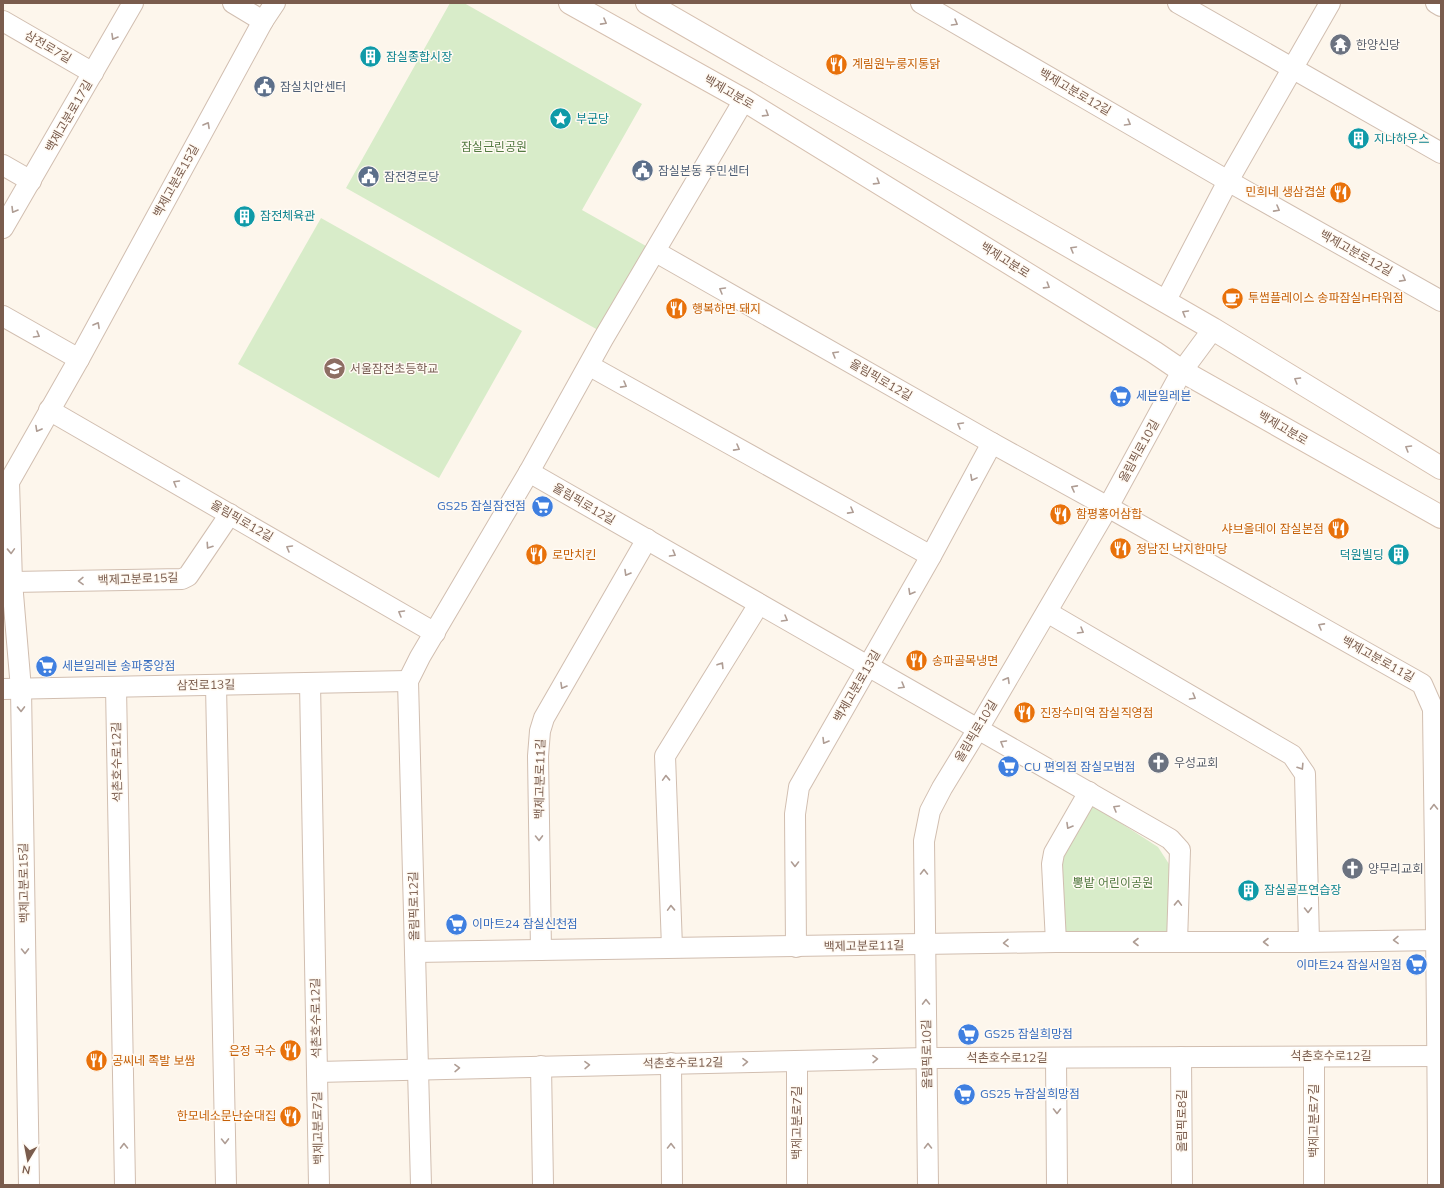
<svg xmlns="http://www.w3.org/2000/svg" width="1444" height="1188" viewBox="0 0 1444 1188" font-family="Mulish,'Noto Sans KR',sans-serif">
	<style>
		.green { fill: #d8ecc9 }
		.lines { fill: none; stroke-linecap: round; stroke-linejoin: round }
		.minor-casing { stroke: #d1beb0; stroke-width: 22 }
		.secondary-casing { stroke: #d6c0b0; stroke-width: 24 }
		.minor { stroke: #fff; stroke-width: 20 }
		.secondary { stroke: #fff; stroke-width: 22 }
		.oneway { stroke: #af9d94 }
		.labels { text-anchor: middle; stroke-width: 3; stroke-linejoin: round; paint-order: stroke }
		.worship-label { font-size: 12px; fill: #5b616d; stroke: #fffaf3; text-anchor: start }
		.street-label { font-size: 12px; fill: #7a5c4d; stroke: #fffaf3 }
		.culture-label { font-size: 12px; fill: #0d838f; stroke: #fffaf3; text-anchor: start }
		.food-label { font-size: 12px; fill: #c56008; stroke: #fffaf3; text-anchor: start }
		.service-label { font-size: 12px; fill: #4e5e75; stroke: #fffaf3; text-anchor: start }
		.park-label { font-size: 12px; fill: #537a41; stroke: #fffaf3 }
		.education-label { font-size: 12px; fill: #785e54; stroke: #fffaf3; text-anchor: start }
		.shop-label { font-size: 12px; fill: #366cbe; stroke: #fffaf3; text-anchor: start }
	</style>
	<rect width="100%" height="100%" fill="#fdf6ec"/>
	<g class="green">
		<path d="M450,3H464L642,104L582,210L646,246L598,330L346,188Z"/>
		<path d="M321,218L522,331L439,478L238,364Z"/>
		<path d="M1088,802L1158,847L1169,864L1168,936H1061L1057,858Z"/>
	</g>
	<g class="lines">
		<defs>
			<g id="minor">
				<path d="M233,3L263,21"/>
				<path d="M921,3L1228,181L1441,301"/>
				<path d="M1178,3L1441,153"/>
				<path d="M1436,3L1441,6"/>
				<path d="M3,21L93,73"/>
				<path d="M3,165L31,181"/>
				<path d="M3,228L133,3"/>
				<path d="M656,252L992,443L1108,507L1422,684L1433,709C1435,868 1438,1026 1438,1185"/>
				<path d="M1165,302L1228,181L1330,3"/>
				<path d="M3,316L79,359"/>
				<path d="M590,366L931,556"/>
				<path d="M49,410L435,633"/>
				<path d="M529,472L1170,839L1180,850L1177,942"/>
				<path d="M12,582L182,579L188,576L230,514"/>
				<path d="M1047,612L1292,755L1305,774L1309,942"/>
				<path d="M310,683L319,1185"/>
				<path d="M216,685L226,1185"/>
				<path d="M116,687L125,1185"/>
				<path d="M3,689L408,681"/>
				<path d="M1056,942L1052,864L1054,853L1089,792"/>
				<path d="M672,947L665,756L759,604"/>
				<path d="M796,947L795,814L799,787L931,556L992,443"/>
				<path d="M541,950L538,756L540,731L544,718L647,539"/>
				<path d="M415,952L1056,942H1309L1441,940"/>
				<path d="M1181,1057L1182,1185"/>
				<path d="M1314,1057V1185"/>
				<path d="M1056,1058L1057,1185"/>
				<path d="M797,1061V1185"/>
				<path d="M671,1063L672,1185"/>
				<path d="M541,1066L543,1185"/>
				<path d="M317,1072L927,1058L1438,1056"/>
				<path d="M29,1185L21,689L12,582L9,482L79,359L263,21L275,3"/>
				<path d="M421,1185L408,681L420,657L529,472L603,339L744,100"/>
				<path d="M928,1185L924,841L930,811L942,788L978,729L1108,507L1182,371L1213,329"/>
			</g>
			<g id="secondary">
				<path d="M570,3L744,100L1154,352L1182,371L1441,517"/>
				<path d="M647,3L1213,329L1441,468"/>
			</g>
		</defs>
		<use href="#minor" class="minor-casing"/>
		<use href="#secondary" class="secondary-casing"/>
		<use href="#minor" class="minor"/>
		<use href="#secondary" class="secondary"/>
	</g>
	<defs><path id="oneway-chevron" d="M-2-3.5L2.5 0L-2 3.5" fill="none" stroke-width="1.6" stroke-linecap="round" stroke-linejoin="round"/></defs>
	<g class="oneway">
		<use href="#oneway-chevron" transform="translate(604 22) rotate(29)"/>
		<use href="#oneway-chevron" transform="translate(955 23) rotate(30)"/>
		<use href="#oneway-chevron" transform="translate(114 37) rotate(120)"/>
		<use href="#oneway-chevron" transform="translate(766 114) rotate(32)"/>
		<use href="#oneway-chevron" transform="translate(1128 123) rotate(30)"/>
		<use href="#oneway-chevron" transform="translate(207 125) rotate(-61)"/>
		<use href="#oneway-chevron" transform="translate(877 182) rotate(32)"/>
		<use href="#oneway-chevron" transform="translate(1277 209) rotate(29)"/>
		<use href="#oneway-chevron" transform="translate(14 210) rotate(121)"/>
		<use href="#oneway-chevron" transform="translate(1073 249) rotate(-150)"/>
		<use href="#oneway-chevron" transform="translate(1403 279) rotate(29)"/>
		<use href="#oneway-chevron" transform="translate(1047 286) rotate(32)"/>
		<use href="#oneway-chevron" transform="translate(722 290) rotate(-150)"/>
		<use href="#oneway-chevron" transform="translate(1185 313) rotate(-150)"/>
		<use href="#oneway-chevron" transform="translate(97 325) rotate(-61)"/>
		<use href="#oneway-chevron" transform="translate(37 335) rotate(30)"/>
		<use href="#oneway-chevron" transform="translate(835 354) rotate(-150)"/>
		<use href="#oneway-chevron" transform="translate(1297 380) rotate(-149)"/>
		<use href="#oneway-chevron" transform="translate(624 385) rotate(29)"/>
		<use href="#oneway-chevron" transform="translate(960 425) rotate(-150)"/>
		<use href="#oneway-chevron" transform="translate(38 429) rotate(119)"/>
		<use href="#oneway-chevron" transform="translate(737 448) rotate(29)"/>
		<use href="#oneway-chevron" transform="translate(1408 448) rotate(-149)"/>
		<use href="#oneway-chevron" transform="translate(973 478) rotate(118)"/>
		<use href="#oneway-chevron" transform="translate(176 483) rotate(-150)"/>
		<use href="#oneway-chevron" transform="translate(1074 488) rotate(-152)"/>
		<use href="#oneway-chevron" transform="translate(851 511) rotate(29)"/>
		<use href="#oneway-chevron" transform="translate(209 546) rotate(124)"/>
		<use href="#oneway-chevron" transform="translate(289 548) rotate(-150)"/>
		<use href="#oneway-chevron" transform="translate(11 551) rotate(88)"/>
		<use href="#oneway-chevron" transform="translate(673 554) rotate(30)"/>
		<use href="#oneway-chevron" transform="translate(627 573) rotate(120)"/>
		<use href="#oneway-chevron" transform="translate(81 581) rotate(179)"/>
		<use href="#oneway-chevron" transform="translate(911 592) rotate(120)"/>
		<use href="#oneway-chevron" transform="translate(401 613) rotate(-150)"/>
		<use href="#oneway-chevron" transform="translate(785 619) rotate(30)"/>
		<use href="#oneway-chevron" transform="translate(1321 626) rotate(-151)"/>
		<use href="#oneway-chevron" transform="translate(1081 631) rotate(30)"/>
		<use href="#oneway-chevron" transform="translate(721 665) rotate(-58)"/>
		<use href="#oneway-chevron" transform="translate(1007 680) rotate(-60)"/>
		<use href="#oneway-chevron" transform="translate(563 686) rotate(120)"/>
		<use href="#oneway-chevron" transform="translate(902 686) rotate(30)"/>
		<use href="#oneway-chevron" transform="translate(1193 697) rotate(30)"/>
		<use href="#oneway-chevron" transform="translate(21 709) rotate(89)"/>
		<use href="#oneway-chevron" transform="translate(825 741) rotate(121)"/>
		<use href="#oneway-chevron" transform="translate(1003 743) rotate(-150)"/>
		<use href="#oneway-chevron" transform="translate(1301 767) rotate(57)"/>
		<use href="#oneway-chevron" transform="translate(666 778) rotate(-92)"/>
		<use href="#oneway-chevron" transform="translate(1434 807) rotate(-91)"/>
		<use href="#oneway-chevron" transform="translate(1116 808) rotate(-150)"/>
		<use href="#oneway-chevron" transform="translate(1069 826) rotate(120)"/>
		<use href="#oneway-chevron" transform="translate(539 838) rotate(89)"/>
		<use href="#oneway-chevron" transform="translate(795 864) rotate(90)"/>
		<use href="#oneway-chevron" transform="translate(924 872) rotate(-90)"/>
		<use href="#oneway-chevron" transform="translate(1178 903) rotate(-88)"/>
		<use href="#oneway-chevron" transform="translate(671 908) rotate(-92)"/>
		<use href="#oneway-chevron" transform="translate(1308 910) rotate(89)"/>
		<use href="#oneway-chevron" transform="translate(1396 940) rotate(179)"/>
		<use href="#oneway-chevron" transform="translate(1136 942) rotate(180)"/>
		<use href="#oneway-chevron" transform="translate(1266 942) rotate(-180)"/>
		<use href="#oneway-chevron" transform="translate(1006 943) rotate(179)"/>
		<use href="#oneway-chevron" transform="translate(25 951) rotate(89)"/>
		<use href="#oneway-chevron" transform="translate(926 1002) rotate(-91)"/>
		<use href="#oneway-chevron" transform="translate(875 1059) rotate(-1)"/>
		<use href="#oneway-chevron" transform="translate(745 1062) rotate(-1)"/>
		<use href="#oneway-chevron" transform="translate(587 1065) rotate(-1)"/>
		<use href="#oneway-chevron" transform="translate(457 1068) rotate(-1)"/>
		<use href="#oneway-chevron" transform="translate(1057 1111) rotate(90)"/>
		<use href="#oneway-chevron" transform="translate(225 1141) rotate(89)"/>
		<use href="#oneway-chevron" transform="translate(124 1146) rotate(-91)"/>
		<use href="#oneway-chevron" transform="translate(671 1146) rotate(-90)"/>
		<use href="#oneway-chevron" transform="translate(928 1146) rotate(-90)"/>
	</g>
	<defs>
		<symbol id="temple-disc" viewBox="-11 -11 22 22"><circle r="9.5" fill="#6b7280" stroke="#fffaf3"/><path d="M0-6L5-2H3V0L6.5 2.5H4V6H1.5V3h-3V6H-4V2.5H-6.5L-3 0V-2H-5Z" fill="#fff"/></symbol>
		<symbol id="building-disc" viewBox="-11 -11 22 22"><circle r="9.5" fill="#0f9aa8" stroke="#fffaf3"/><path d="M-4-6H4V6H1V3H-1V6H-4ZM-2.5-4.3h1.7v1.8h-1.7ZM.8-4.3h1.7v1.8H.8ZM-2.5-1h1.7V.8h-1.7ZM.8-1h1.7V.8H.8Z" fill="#fff"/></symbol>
		<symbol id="restaurant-disc" viewBox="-11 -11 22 22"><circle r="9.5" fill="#e8710a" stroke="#fffaf3"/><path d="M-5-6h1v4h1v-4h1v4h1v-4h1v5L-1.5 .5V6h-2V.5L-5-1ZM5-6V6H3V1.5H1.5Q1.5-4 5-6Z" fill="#fff"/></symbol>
		<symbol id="civic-disc" viewBox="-11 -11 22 22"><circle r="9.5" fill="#5c6f8a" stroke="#fffaf3"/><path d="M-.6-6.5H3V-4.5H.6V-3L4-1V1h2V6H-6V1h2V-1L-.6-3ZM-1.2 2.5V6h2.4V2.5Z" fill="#fff"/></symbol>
		<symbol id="sight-disc" viewBox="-11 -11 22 22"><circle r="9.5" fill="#0f9aa8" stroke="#fffaf3"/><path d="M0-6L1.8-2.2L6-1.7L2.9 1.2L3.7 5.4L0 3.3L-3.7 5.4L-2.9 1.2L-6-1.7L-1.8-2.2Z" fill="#fff"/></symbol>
		<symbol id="cafe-disc" viewBox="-11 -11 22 22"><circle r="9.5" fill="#e8710a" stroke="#fffaf3"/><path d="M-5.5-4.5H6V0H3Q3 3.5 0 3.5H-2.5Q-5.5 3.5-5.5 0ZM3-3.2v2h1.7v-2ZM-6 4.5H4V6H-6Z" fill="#fff"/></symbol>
		<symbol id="school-disc" viewBox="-11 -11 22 22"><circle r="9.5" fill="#8d6e63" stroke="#fffaf3"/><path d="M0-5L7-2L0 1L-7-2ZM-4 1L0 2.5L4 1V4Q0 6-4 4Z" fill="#fff"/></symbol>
		<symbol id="supermarket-disc" viewBox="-11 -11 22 22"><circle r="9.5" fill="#3f7fe0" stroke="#fffaf3"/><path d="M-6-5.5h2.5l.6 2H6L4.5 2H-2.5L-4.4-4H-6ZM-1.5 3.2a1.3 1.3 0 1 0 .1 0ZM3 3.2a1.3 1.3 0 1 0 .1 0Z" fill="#fff"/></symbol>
		<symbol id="church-disc" viewBox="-11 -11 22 22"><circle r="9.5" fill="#6b7280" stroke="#fffaf3"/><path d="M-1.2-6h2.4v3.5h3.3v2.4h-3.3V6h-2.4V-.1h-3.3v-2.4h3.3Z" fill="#fff"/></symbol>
	</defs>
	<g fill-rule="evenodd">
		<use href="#temple-disc" x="1328" y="32" width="25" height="25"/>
		<use href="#building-disc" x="358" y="44" width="25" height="25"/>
		<use href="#restaurant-disc" x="824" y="52" width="25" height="25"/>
		<use href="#civic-disc" x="252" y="74" width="25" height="25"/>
		<use href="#sight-disc" x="548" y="106" width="25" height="25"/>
		<use href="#building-disc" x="1346" y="126" width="25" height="25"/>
		<use href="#civic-disc" x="630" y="158" width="25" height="25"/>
		<use href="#civic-disc" x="356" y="164" width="25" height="25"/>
		<use href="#restaurant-disc" x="1328" y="180" width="25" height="25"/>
		<use href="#building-disc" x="232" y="204" width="25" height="25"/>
		<use href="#cafe-disc" x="1220" y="286" width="25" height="25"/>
		<use href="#restaurant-disc" x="664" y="296" width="25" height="25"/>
		<use href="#school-disc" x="322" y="356" width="25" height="25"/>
		<use href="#supermarket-disc" x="1108" y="384" width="25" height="25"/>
		<use href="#supermarket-disc" x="530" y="494" width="25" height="25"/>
		<use href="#restaurant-disc" x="1048" y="502" width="25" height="25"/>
		<use href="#restaurant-disc" x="1326" y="516" width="25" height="25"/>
		<use href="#restaurant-disc" x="1108" y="536" width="25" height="25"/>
		<use href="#restaurant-disc" x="524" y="542" width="25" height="25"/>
		<use href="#building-disc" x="1386" y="542" width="25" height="25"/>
		<use href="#restaurant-disc" x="904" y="648" width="25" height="25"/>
		<use href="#supermarket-disc" x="34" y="654" width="25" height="25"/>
		<use href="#restaurant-disc" x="1012" y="700" width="25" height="25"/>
		<use href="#church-disc" x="1146" y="750" width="25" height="25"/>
		<use href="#supermarket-disc" x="996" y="754" width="25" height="25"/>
		<use href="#church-disc" x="1340" y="856" width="25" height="25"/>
		<use href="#building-disc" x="1236" y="878" width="25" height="25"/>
		<use href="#supermarket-disc" x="444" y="912" width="25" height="25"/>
		<use href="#supermarket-disc" x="1404" y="952" width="25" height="25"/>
		<use href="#supermarket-disc" x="956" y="1022" width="25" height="25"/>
		<use href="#restaurant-disc" x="278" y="1038" width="25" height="25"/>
		<use href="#restaurant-disc" x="84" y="1048" width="25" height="25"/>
		<use href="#supermarket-disc" x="952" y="1082" width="25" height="25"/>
		<use href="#restaurant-disc" x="278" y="1104" width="25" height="25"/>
	</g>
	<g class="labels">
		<g class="worship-label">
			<text x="1356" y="49">한양신당</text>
			<text x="1174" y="767">우성교회</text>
			<text x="1368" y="873">양무리교회</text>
		</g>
		<g class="street-label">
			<text transform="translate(48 47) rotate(30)" y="4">삼전로7길</text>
			<text transform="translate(729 92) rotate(30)" y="4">백제고분로</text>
			<text transform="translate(1075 92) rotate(30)" y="4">백제고분로12길</text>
			<text transform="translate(69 116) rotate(-60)" y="4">백제고분로17길</text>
			<text transform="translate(176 181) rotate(-61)" y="4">백제고분로15길</text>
			<text transform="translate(1356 253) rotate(29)" y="4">백제고분로12길</text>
			<text transform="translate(1005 260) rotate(32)" y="4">백제고분로</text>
			<text transform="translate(881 380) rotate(30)" y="4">올림픽로12길</text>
			<text transform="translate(1283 428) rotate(30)" y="4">백제고분로</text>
			<text transform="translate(1139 451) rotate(-61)" y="4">올림픽로10길</text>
			<text transform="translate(584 504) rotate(30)" y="4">올림픽로12길</text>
			<text transform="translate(242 521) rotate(30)" y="4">올림픽로12길</text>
			<text transform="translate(138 579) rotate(-2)" y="4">백제고분로15길</text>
			<text transform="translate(1378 659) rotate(29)" y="4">백제고분로11길</text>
			<text transform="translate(206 685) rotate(-1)" y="4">삼전로13길</text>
			<text transform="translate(857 686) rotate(-60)" y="4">백제고분로13길</text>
			<text transform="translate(976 731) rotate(-59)" y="4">올림픽로10길</text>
			<text transform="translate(117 762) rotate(-91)" y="4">석촌호수로12길</text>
			<text transform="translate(540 779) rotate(-89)" y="4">백제고분로11길</text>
			<text transform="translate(24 883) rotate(-91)" y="4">백제고분로15길</text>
			<text transform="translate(414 906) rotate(-91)" y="4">올림픽로12길</text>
			<text transform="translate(864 946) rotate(-1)" y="4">백제고분로11길</text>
			<text transform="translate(316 1018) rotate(-91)" y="4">석촌호수로12길</text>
			<text transform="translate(927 1054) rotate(-91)" y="4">올림픽로10길</text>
			<text x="1331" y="1060">석촌호수로12길</text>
			<text x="1007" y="1062">석촌호수로12길</text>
			<text transform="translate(683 1063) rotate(-1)" y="4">석촌호수로12길</text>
			<text transform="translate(1182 1121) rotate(-90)" y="4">올림픽로8길</text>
			<text transform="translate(1314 1121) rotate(-90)" y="4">백제고분로7길</text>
			<text transform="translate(797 1123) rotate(-90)" y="4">백제고분로7길</text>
			<text transform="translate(318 1128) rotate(-91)" y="4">백제고분로7길</text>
		</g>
		<g class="culture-label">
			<text x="386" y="61">잠실종합시장</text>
			<text x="576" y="123">부군당</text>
			<text x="1374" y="143">지나하우스</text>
			<text x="260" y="220">잠전체육관</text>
			<text x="1384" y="559" text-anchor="end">덕원빌딩</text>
			<text x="1264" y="894">잠실골프연습장</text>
		</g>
		<g class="food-label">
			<text x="852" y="68">계림원누룽지통닭</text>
			<text x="1326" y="196" text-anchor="end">민희네 생삼겹살</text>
			<text x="1248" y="302">투썸플레이스 송파잠실H타워점</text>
			<text x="692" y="313">행복하면 돼지</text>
			<text x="1076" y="518">함평홍어삼합</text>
			<text x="1324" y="533" text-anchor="end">샤브올데이 잠실본점</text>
			<text x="1136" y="553">정남진 낙지한마당</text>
			<text x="552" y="559">로만치킨</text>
			<text x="932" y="665">송파골목냉면</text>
			<text x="1040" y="717">진장수미역 잠실직영점</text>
			<text x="276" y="1055" text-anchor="end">은정 국수</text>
			<text x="112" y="1065">공씨네 족발 보쌈</text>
			<text x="276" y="1120" text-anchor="end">한모네소문난순대집</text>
		</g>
		<g class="service-label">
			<text x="280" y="91">잠실치안센터</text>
			<text x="658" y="175">잠실본동 주민센터</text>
			<text x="384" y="181">잠전경로당</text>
		</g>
		<g class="park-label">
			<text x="494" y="151">잠실근린공원</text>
			<text x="1113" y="887">뽕밭 어린이공원</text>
		</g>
		<g class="education-label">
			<text x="350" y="373">서울잠전초등학교</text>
		</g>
		<g class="shop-label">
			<text x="1136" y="400">세븐일레븐</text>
			<text x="526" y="510" text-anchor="end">GS25 잠실잠전점</text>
			<text x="62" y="670">세븐일레븐 송파중앙점</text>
			<text x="1024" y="771">CU 편의점 잠실모범점</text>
			<text x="472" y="928">이마트24 잠실신천점</text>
			<text x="1402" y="969" text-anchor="end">이마트24 잠실서일점</text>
			<text x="984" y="1038">GS25 잠실희망점</text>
			<text x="980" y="1098">GS25 뉴잠실희망점</text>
		</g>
	</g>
	<rect width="1444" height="1188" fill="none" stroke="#7a5c4d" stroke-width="8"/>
	<g transform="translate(28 1160) rotate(190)" stroke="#fffaf3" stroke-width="3" paint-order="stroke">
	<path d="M0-3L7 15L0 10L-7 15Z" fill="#7a5c4d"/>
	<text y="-6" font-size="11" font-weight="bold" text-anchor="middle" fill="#7a5c4d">N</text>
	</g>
</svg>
